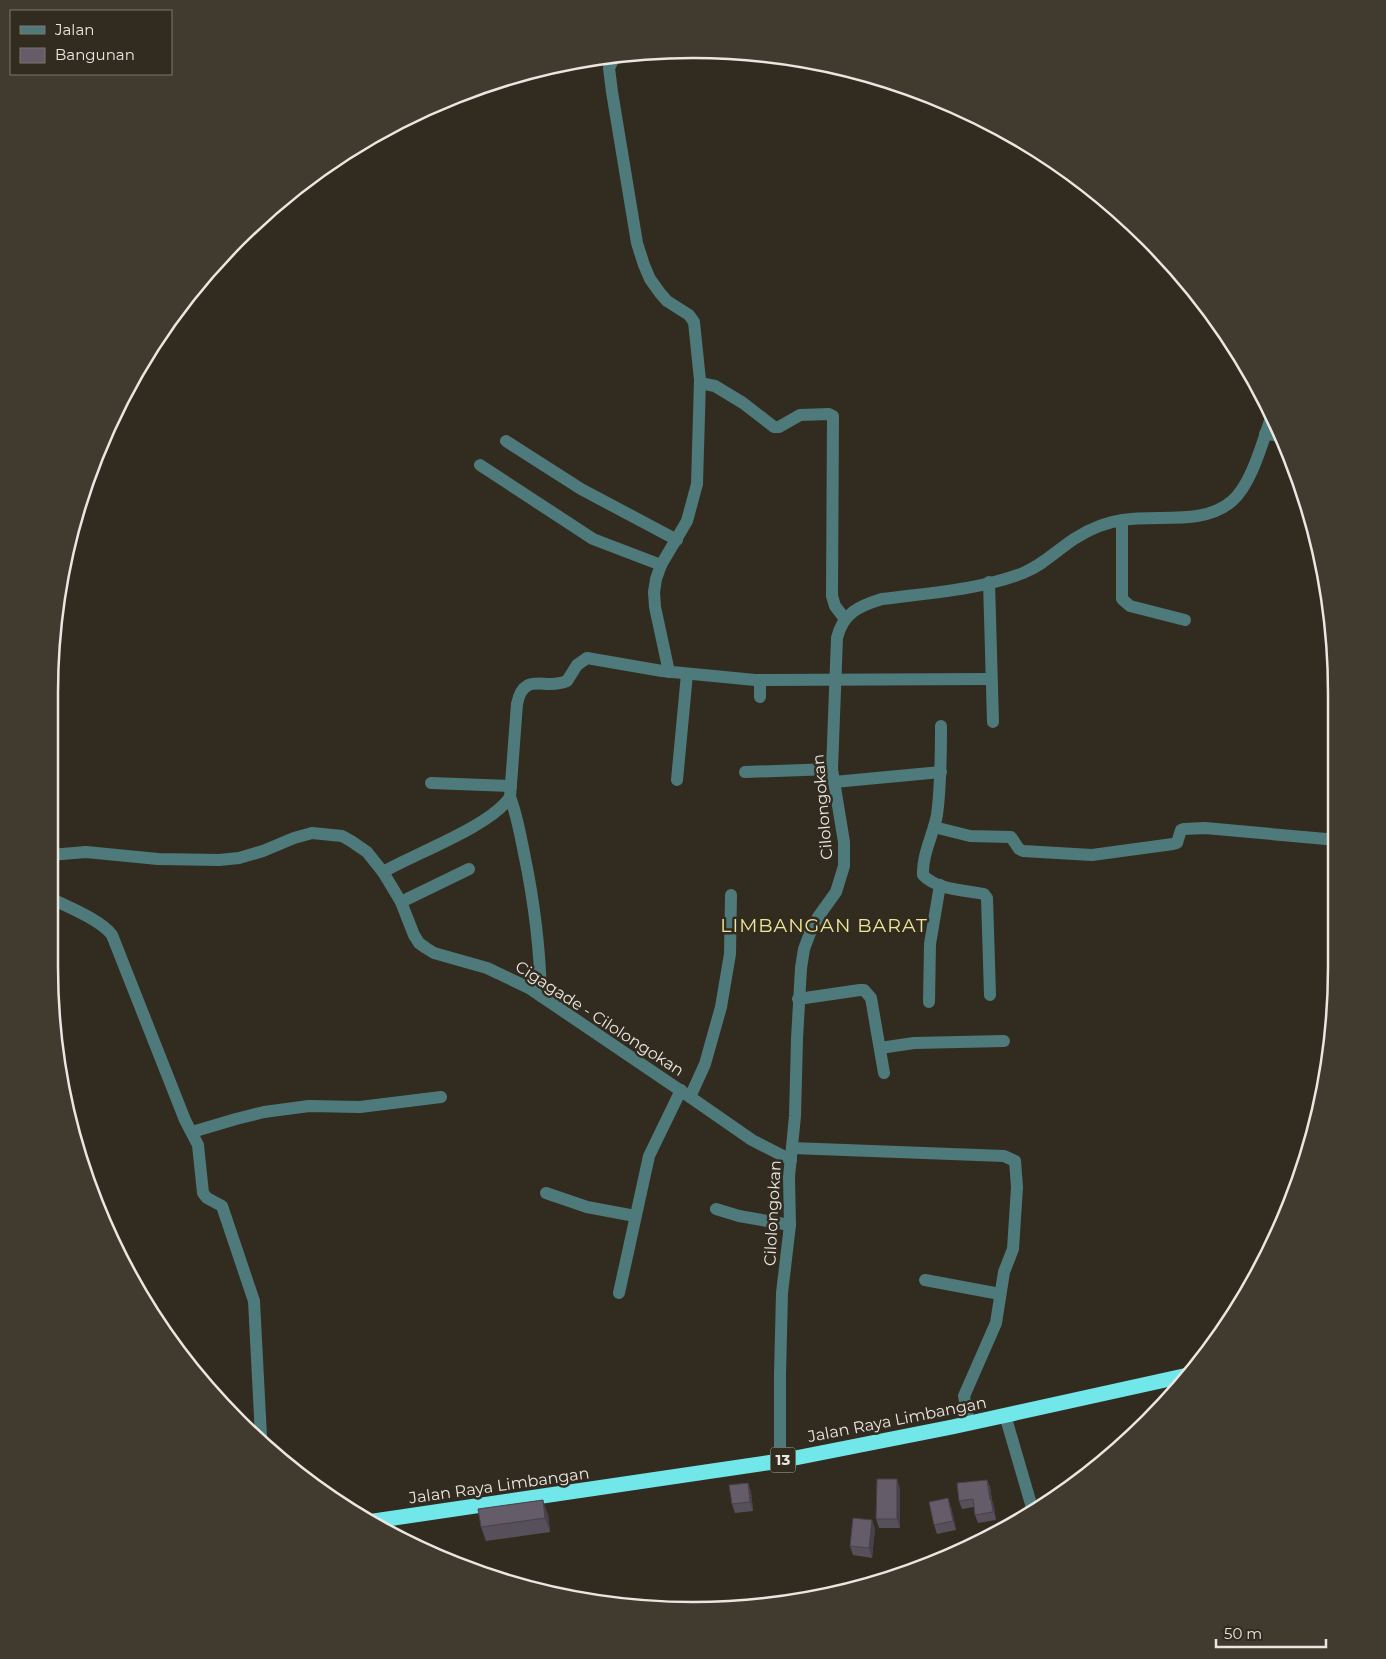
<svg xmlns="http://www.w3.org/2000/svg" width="1386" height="1659" viewBox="0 0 1386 1659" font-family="Montserrat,sans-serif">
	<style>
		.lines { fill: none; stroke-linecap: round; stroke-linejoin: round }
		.minor { stroke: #4e7a7b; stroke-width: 12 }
		.highway { stroke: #71e7ea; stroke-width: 15 }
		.wall { fill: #56505a }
		.shaded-wall { fill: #46414a }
		.building { fill: #645d69; stroke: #46414a }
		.labels { text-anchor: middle; stroke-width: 5; stroke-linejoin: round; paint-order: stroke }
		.shield { fill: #322b20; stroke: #b4aea6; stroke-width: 1 }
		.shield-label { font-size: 15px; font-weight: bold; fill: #ebe6e0 }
		.street-label { font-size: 16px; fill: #ebe6e0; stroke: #322b20 }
		.quarter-label { font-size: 19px; letter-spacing: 1px; fill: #f1e596; stroke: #322b20 }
		.rim { fill: none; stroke: #ebe6e0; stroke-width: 2.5 }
	</style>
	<rect width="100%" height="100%" fill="#322b20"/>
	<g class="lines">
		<g class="minor">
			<path d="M615,56L609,68L612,92L637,243L644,265L650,279L660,293L667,301L689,315L694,322L700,380L697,484L687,521L661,565L656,579L654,592L655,607L669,672"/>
			<path d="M700,383L715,386L743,403L774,427H779L800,415L829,414L833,416L832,596L835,606L845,619"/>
			<path d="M1265,434L1283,436"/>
			<path d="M506,441L581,489L677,540"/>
			<path d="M480,465L593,539L661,565"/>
			<path d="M1122,520V599L1130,606L1185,620"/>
			<path d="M989,582L993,722"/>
			<path d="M760,697V680"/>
			<path d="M941,726C941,756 941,785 937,815C933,835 922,855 923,875C937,890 965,890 984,894L987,898L990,995"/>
			<path d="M745,772L832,769"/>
			<path d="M677,780L687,674"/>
			<path d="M834,782L941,772"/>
			<path d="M431,783L511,786"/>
			<path d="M510,797C517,815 520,834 524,853C534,901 540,947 541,996"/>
			<path d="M934,827L970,836L1011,837L1019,849L1023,851L1092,855L1173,844L1177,843L1181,830L1184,829L1205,828L1337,840"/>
			<path d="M50,855L86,852L158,859L219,860L239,858L263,851L294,838L312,833L342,836L351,841L367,852L383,872L401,902L414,935L419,943L426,948L434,953L487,968L529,988L690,1097L752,1140L791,1160"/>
			<path d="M383,872C416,853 491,826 510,797L517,704C524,670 545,691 567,681L577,665L587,658L662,671L755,680L991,679"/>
			<path d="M50,898C68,907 101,920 112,935L185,1120L198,1145L203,1193L207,1198L222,1206L254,1301L261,1436"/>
			<path d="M401,902L469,869"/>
			<path d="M798,999L860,990H864L871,998L884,1073"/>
			<path d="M929,1002L930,944L940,885"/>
			<path d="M880,1048L914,1043L1004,1041"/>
			<path d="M690,1097L705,1064L721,1007L730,954L731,895"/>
			<path d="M192,1132L236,1119L264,1112L309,1106L360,1107L441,1097"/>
			<path d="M792,1148L1004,1156L1015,1161L1017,1187L1013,1249L1004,1272L996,1323L964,1396L969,1424"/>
			<path d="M546,1193L587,1207L635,1216"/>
			<path d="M716,1209L739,1216L790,1225"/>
			<path d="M925,1280L1000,1294"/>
			<path d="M619,1293L649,1156L681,1090"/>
			<path d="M1005,1415L1033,1511"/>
			<path d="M780,1461V1374L782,1293L790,1225L789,1177L795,1116L797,1039L801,968L804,949L810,933L818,917L836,892L844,866V842L832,769L837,638C843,613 859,606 882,599C928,593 979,590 1023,573C1043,565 1056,551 1074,539C1088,530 1106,522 1123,520C1158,514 1203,526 1232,501C1252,484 1263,440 1272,415"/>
		</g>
		<path class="highway" d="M374,1521L780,1461L952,1427L1188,1375"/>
	</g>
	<g class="wall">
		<path d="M987,1480L990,1487L992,1500L994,1507L996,1520L978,1523L975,1515L974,1507L962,1509L959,1501Z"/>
		<path d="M748,1483L751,1492L753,1511L735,1513L732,1504Z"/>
		<path d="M900,1488V1528H879L876,1519Z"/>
		<path d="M951,1507L956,1530L937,1534L934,1525Z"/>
		<path d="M548,1514L550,1532L486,1541L481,1527Z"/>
		<path d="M872,1520L875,1529L872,1558L853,1555L850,1546Z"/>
	</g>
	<g class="shaded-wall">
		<path d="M897,1479L900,1488V1528L897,1519Z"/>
		<path d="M987,1480L990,1487L992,1500L994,1507L996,1520L990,1500Z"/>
		<path d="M748,1483L751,1492L753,1511L750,1502Z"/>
		<path d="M948,1498L951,1507L956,1530L953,1521Z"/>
		<path d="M543,1500L548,1514L550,1532L545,1518Z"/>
		<path d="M872,1520L875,1529L872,1558L869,1548Z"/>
	</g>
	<g class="building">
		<path d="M877,1479H897V1519H876Z"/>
		<path d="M987,1480L990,1500L991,1499L993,1512L975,1515L973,1499L959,1501L957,1483Z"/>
		<path d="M748,1483L750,1502L732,1504L729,1485Z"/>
		<path d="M948,1498L953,1521L934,1525L929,1502Z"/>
		<path d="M543,1500L545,1518L481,1527L478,1509Z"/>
		<path d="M853,1518L872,1520L869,1548L850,1546Z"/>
		<path d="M664,1603L688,1604V1608H664Z"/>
	</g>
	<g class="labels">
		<rect class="shield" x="770.5" y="1447.5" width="25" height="25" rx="4"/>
		<g class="shield-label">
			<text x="783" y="1465">13</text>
		</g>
		<g class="street-label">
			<text transform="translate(822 807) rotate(-95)" y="6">Cilolongokan</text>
			<text transform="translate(600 1018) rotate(33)" y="6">Cigagade - Cilolongokan</text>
			<text transform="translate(772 1213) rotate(-87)" y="6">Cilolongokan</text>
			<text transform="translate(897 1419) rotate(-11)" y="6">Jalan Raya Limbangan</text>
			<text transform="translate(499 1485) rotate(-8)" y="6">Jalan Raya Limbangan</text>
		</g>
		<g class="quarter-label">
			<text x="824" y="932">LIMBANGAN BARAT</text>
		</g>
	</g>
	<path d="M0 0H1386V1659H0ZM693 58H693A635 635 0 0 1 1328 693V967A635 635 0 0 1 693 1602H693A635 635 0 0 1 58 967V693A635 635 0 0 1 693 58Z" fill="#413a2f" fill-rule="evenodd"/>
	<path class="rim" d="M693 58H693A635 635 0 0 1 1328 693V967A635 635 0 0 1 693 1602H693A635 635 0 0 1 58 967V693A635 635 0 0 1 693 58Z"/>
	<rect x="10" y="10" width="162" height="65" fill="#322b20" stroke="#7c766d"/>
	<rect x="20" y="26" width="25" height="8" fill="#4e7a7b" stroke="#7c766d"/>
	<text x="55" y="35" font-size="15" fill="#ebe6e0">Jalan</text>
	<rect x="20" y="48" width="25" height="15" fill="#645d69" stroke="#7c766d"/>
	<text x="55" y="60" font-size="15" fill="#ebe6e0">Bangunan</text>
	<path d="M1216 1639v8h110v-8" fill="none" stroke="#ebe6e0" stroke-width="2.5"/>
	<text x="1224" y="1639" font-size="15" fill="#ebe6e0" stroke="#322b20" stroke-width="4" paint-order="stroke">50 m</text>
</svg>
